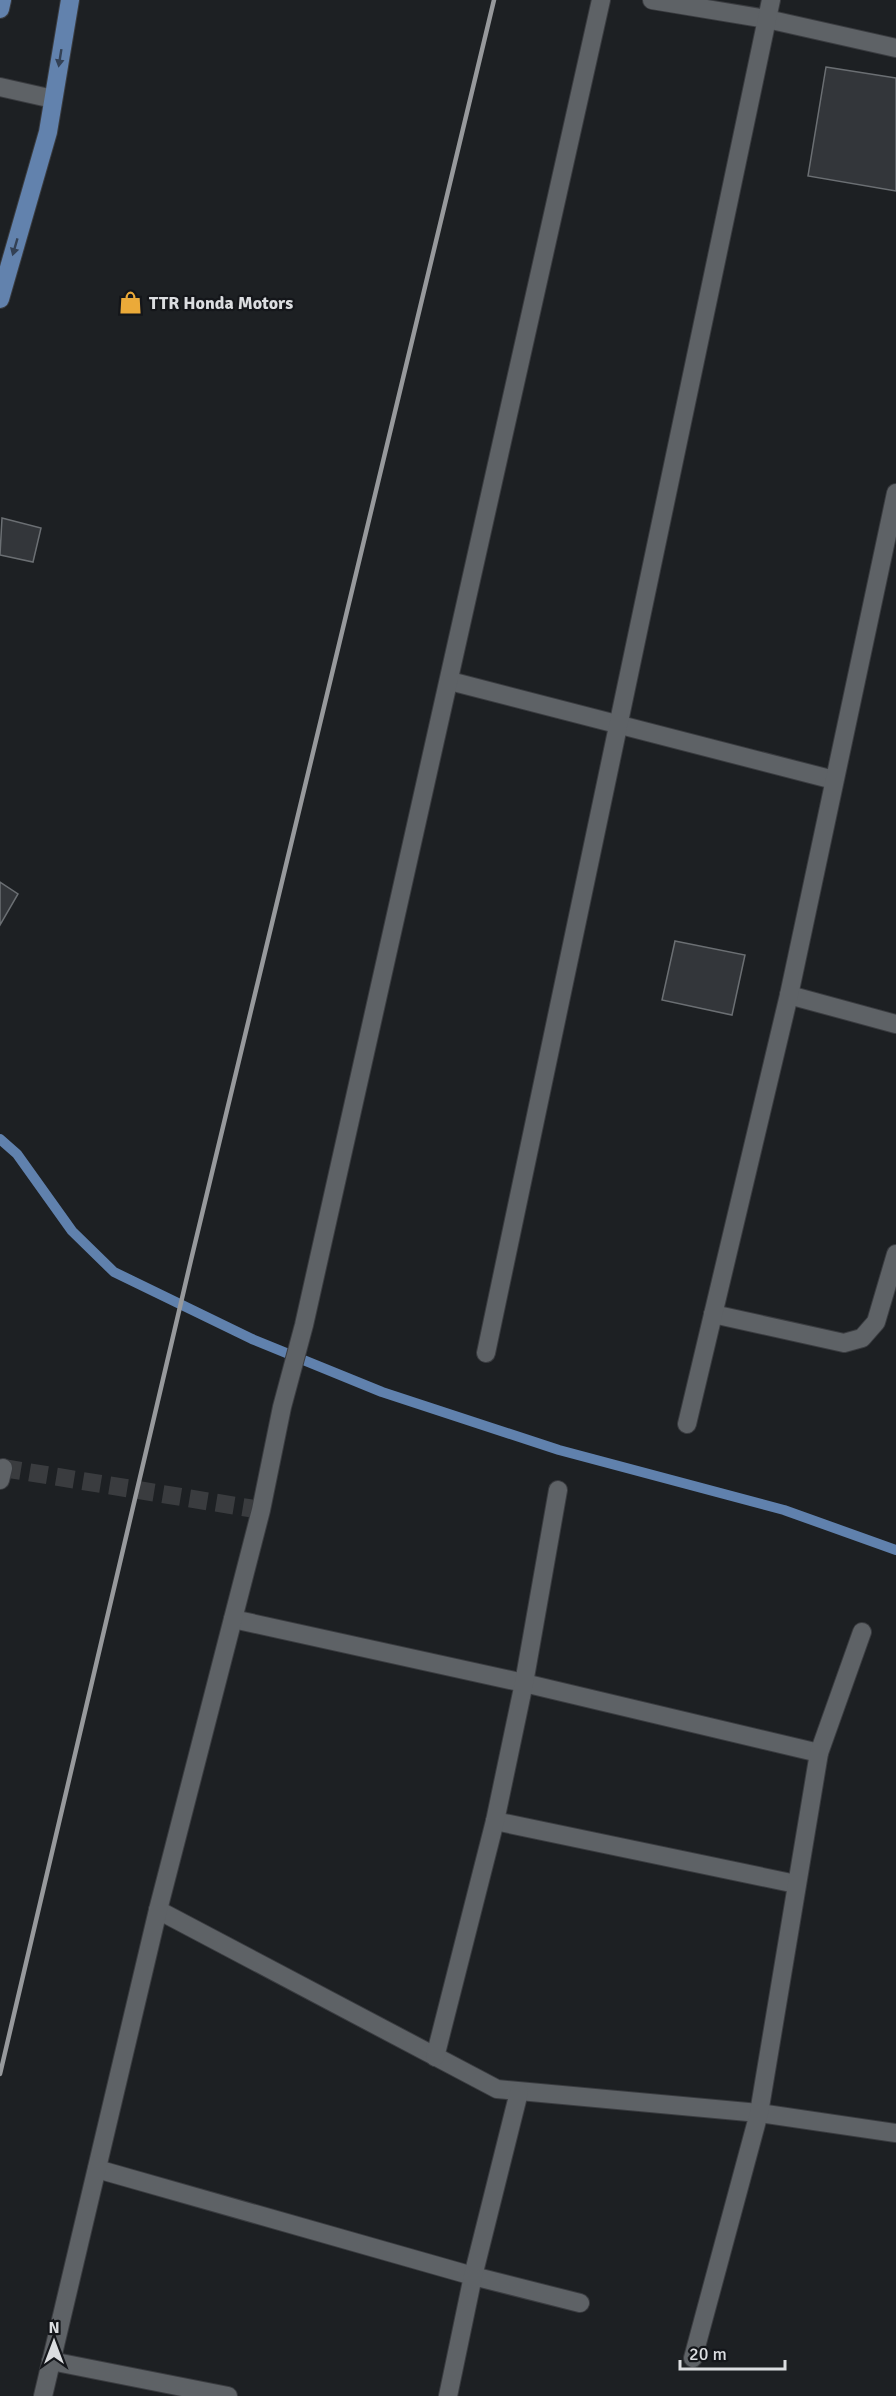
<svg xmlns="http://www.w3.org/2000/svg" width="896" height="2396" viewBox="0 0 896 2396" font-family="Signika,sans-serif">
	<style>
		.lines { fill: none; stroke-linecap: round; stroke-linejoin: round }
		.stream { stroke: #6081ad; stroke-width: 10 }
		.building { fill: #33363a; stroke: #6b6f73; stroke-width: 1.5 }
		.minor-tunnel { stroke: #3a3c3f; stroke-width: 18; stroke-dasharray: 18 9; stroke-linecap: butt }
		.minor-casing { stroke: #3a3c40; stroke-width: 20 }
		.major-casing { stroke: #3a3c40; stroke-width: 20 }
		.minor { stroke: #5e6266; stroke-width: 18 }
		.major { stroke: #6282ad; stroke-width: 18 }
		.rail { stroke: #97999c; stroke-width: 4.5 }
		.oneway { fill: #334155 }
		.labels { text-anchor: middle; stroke-width: 4.5; stroke-linejoin: round; paint-order: stroke }
		.poi-label { font-size: 18px; font-weight: bold; fill: #dbdde0; stroke: #14161a; text-anchor: start }
	</style>
	<rect width="100%" height="100%" fill="#1d2023"/>
	<g class="lines">
		<path class="stream" d="M0,1139L17,1154L72,1231L114,1272L252,1339L382,1392L559,1450L784,1510L896,1550"/>
	</g>
	<g class="building">
		<path d="M826,67L896,78V191L808,176Z"/>
		<path d="M2,518L41,528L33,562L0,555Z"/>
		<path d="M0,882L18,894L0,925Z"/>
		<path d="M675,941L745,955L732,1015L662,1000Z"/>
	</g>
	<g class="lines">
		<path class="minor-tunnel" d="M3,1468L261,1510"/>
		<defs>
			<g id="minor">
				<path d="M652,0L767,19L896,48"/>
				<path d="M0,87L53,99"/>
				<path d="M450,681L834,780"/>
				<path d="M789,995L896,1024"/>
				<path d="M713,1314L844,1343L862,1338L876,1322L896,1254"/>
				<path d="M486,1353L771,0"/>
				<path d="M687,1424L789,995L896,493"/>
				<path d="M0,1480L3,1468"/>
				<path d="M233,1619L524,1683L819,1753"/>
				<path d="M495,1821L796,1884"/>
				<path d="M158,1910L497,2089L759,2113L896,2133"/>
				<path d="M435,2057L495,1821L524,1683L558,1490"/>
				<path d="M97,2169L473,2276L580,2303"/>
				<path d="M693,2358L759,2113L819,1753L862,1632"/>
				<path d="M51,2361L228,2396"/>
				<path d="M43,2396L158,1910L261,1510L282,1407L304,1325L601,0"/>
				<path d="M448,2396L473,2276L519,2092"/>
			</g>
			<g id="major">
				<path d="M0,9L2,0"/>
				<path d="M0,299L48,132L70,0"/>
			</g>
		</defs>
		<use href="#minor" class="minor-casing"/>
		<use href="#major" class="major-casing"/>
		<use href="#minor" class="minor"/>
		<use href="#major" class="major"/>
		<path class="rail" d="M0,2074L191,1260L494,0"/>
	</g>
	<defs><path id="oneway-solid" d="M-6-.8H1V-3.2L6.5 0L1 3.2V.8H-6Z" transform="scale(1.5)"/></defs>
	<g class="oneway">
		<use href="#oneway-solid" transform="translate(60 58) rotate(99)"/>
		<use href="#oneway-solid" transform="translate(15 247) rotate(106)"/>
	</g>
	<defs>
		<symbol id="shop-bare" viewBox="-9 -9 18 18"><path d="M-5-2.5h2.3a2.7 3.5 0 0 1 5.4 0H5L5.5 6h-11ZM-1.5-2.5h3a1.5 2.3 0 0 0-3 0Z" fill="#ebaa39" stroke="#14161a" stroke-width="2.5" paint-order="stroke"/></symbol>
	</defs>
	<g fill-rule="evenodd">
		<use href="#shop-bare" x="114" y="286" width="33" height="33"/>
	</g>
	<g class="labels">
		<g class="poi-label">
			<text x="149" y="309">TTR Honda Motors</text>
		</g>
	</g>
	<g transform="translate(54 2342)" stroke="#14161a" stroke-width="4.5" paint-order="stroke">
	<path d="M0-4.5L10 22L0 15L-10 22Z" fill="#dbdde0"/>
	<text y="-9" font-size="16" font-weight="bold" text-anchor="middle" fill="#dbdde0">N</text>
	</g>
	<path d="M680 2360v9h105v-9" fill="none" stroke="#dbdde0" stroke-width="3"/>
	<text x="689" y="2360" font-size="18" fill="#dbdde0" stroke="#14161a" stroke-width="4.5" paint-order="stroke">20 m</text>
</svg>
